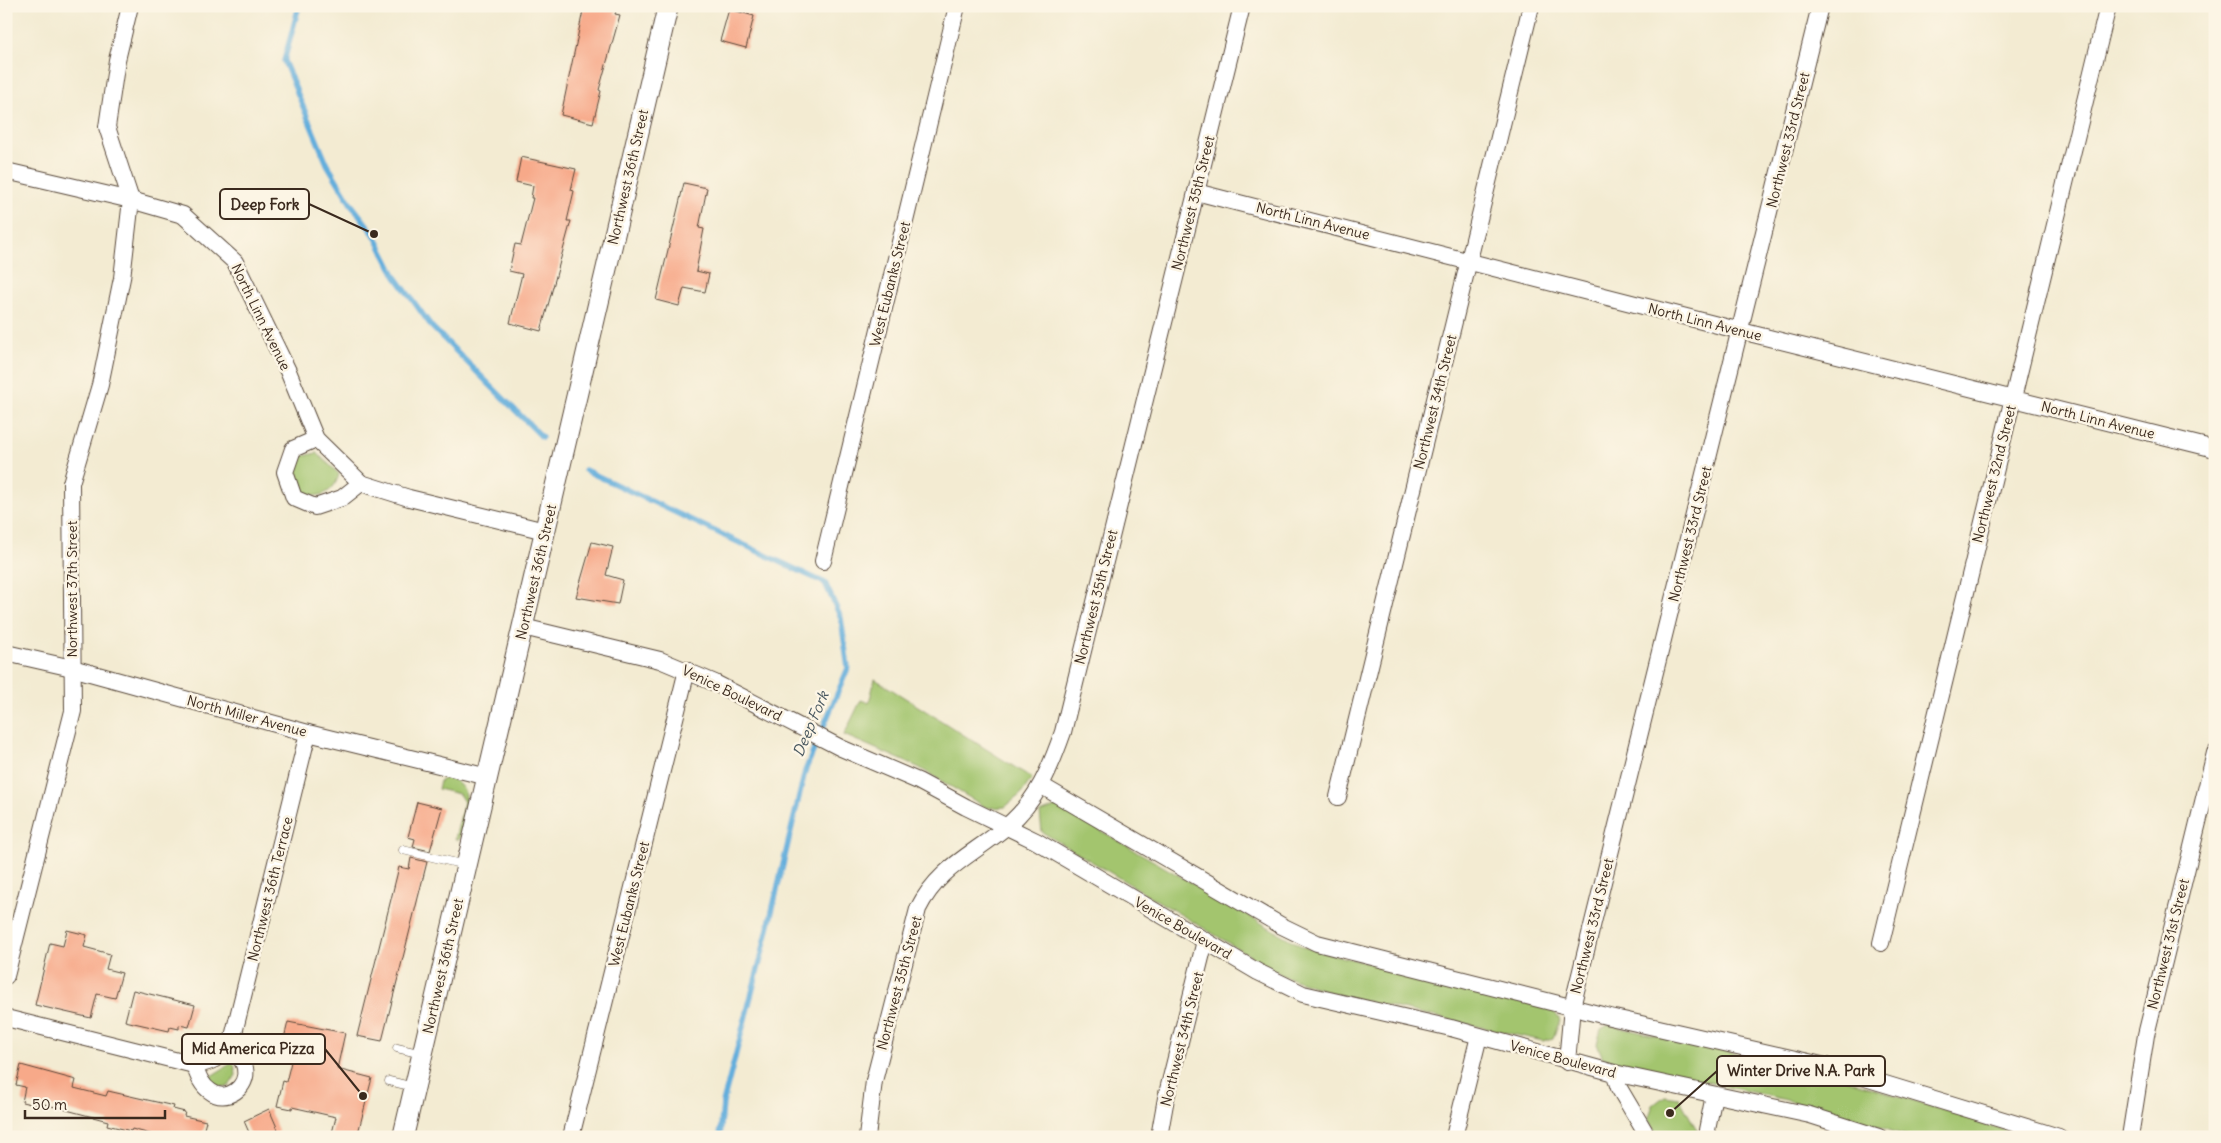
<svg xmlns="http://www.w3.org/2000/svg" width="2221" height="1143" viewBox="0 0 2221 1143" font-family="Delius,sans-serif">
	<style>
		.green { fill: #a3c56e; stroke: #6f7846 }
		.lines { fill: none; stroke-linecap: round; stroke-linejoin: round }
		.stream { stroke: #64aedc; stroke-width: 5.5 }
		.building { fill: #f7a989 }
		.service-casing { stroke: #574739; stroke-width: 9 }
		.minor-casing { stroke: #574739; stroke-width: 18 }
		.tertiary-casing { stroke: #574739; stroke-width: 22 }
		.service { stroke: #fff; stroke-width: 8 }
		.minor { stroke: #fff; stroke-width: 16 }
		.tertiary { stroke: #fff; stroke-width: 20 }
		.labels { text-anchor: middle; stroke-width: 5; stroke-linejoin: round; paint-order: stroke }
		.street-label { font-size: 14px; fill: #3b2a1e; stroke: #fcf5e5 }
		.water-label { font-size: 15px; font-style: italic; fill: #495860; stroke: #fcf5e5 }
		.leader { fill: none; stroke: #3b2a1e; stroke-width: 2 }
		.callout-dot { fill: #3b2a1e; stroke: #fcf5e5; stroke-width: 2 }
		.callout { fill: #fcf5e5; stroke: #3b2a1e; stroke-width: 2 }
		.callout-label { font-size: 15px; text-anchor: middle; font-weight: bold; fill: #3b2a1e }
	</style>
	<rect width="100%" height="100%" fill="#fcf5e5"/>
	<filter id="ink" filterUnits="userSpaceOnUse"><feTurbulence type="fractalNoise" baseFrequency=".02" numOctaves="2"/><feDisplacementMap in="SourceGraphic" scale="10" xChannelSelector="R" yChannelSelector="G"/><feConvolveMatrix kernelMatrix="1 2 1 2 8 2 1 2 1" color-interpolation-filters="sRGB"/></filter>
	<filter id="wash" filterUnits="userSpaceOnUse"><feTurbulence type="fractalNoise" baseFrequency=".0096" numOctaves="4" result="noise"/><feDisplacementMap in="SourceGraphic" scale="20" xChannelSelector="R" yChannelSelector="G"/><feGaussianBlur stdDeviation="1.12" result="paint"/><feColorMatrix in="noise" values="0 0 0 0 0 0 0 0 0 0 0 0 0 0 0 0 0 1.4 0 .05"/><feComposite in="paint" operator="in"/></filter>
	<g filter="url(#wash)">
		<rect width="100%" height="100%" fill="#f3ebd2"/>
		<g class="green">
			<path d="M317,453L339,474C331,509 286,497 294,470C295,466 299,461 302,456Z"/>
			<path d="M875,679L1032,778L1021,794L1005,807L987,808L918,767L844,735L861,700L869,703Z"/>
			<path d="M448,777C478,791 465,815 459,840L455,839L464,802L459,794L438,789L440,781Z"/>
			<path d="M1058,806L1303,947L1553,1010L1560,1020L1553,1038L1543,1041L1335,994L1284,976L1042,832L1040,813Z"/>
			<path d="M1608,1025L1842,1078L2027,1137H1910L1825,1109L1603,1058L1597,1044L1601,1029Z"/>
			<path d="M232,1063L234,1064L236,1075L229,1086L219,1087L209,1080L211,1076Z"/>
			<path d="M1665,1096L1679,1098L1701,1137H1658L1648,1119L1653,1105Z"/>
		</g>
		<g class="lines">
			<g class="stream">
				<path d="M299,6L284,61L327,164L351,204L374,234L396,277L432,327L542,437"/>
				<path d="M585,470L825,583L841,618L848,668L805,771L761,958L723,1103L720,1137"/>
			</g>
		</g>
		<g id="blocks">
			<g class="building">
				<path d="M584,6H618L615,14L620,15L599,90L601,91L593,123L561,115Z"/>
				<path d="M729,9L754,16L746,48L720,41Z"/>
				<path d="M521,157L576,169L571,190L574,191L567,221H571L541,331L510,323L522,274L509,271L515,244L521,245L533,198H531L533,186L516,182Z"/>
				<path d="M684,183L707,188L699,228L704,229L696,271L709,274L705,292L684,288L679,306L656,300Z"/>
				<path d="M592,542L613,547L606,575L623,580L618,604L576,597Z"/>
				<path d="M417,802L442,808L430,851L413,847L415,839L408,837Z"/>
				<path d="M411,858L427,862L382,1041L357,1036L399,867L409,869Z"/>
				<path d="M67,930L87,935L84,947L110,954L106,969L122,973L115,998L97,994L91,1018L35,1005L50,943L63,946Z"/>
				<path d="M133,990L195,1005L189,1027L179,1025V1029L170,1027L169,1031L125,1021Z"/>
				<path d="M288,1022L345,1033L337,1069L372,1078L357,1137H331L336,1117L292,1107V1109L277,1106L283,1081L286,1082L294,1050L282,1047Z"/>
				<path d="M21,1065L76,1080L74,1088L106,1096L108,1091L174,1106L173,1109L185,1112L184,1116L206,1121L202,1137H161L132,1129L131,1131L107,1125L108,1121L44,1104V1107L22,1102L25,1087L16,1085Z"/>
				<path d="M269,1109L279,1132L270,1137H251L244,1121Z"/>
			</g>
		</g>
	</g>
	<g filter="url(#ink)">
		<use href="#blocks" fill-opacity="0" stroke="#574739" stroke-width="1"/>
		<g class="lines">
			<defs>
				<g id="service">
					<path d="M403,850L465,865"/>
					<path d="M397,1048L422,1054"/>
					<path d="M389,1081L414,1087"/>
				</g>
				<g id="minor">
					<path d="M6,171L131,200L183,215L235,262L288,371L316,439L361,483L409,498L545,531"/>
					<path d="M1196,192L1741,331L2215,449"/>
					<path d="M316,439L293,449L285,472L294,498L315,507L342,498L361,483"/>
					<path d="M823,561L957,6"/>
					<path d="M523,627L660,660L715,683L841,748L918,781L966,807L1036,841L1258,972L1303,994L1451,1028L1614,1073L1810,1115L1879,1137"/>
					<path d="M6,653L72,668L308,733L488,777"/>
					<path d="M1042,786L1282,926L1317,943L1610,1017L1826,1066L2059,1137"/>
					<path d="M1338,797L1531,6"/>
					<path d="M1881,943L2108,6"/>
					<path d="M6,976L73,711L71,483L100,385L122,278L131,200L107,127L117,60L130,6"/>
					<path d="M6,1018L194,1065C211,1063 220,1058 231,1045L308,733"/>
					<path d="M1567,1062L1572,1007L1820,6"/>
					<path d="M194,1065C198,1075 201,1085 210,1091C226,1104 249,1087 245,1068C244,1061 236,1052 231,1045"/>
					<path d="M1614,1073L1619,1088L1648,1137"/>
					<path d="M571,1137L687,670"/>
					<path d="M867,1137L874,1081L918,909C939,867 973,855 1007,826C1037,801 1050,769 1063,732L1242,6"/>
					<path d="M1159,1137L1166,1098L1205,941"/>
					<path d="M1454,1137L1479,1036"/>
					<path d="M1709,1137L1707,1130L1714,1095"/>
					<path d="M2130,1137L2146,1035L2215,753"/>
				</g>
				<path id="tertiary" d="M403,1137L668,6"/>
			</defs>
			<use href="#service" class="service-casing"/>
			<use href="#minor" class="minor-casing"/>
			<use href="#tertiary" class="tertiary-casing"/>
			<use href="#service" class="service"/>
			<use href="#minor" class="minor"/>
			<use href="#tertiary" class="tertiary"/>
		</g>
	</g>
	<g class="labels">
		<g class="street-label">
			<text transform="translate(1788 140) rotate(-76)" y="5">Northwest 33rd Street</text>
			<text transform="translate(628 177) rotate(-77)" y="5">Northwest 36th Street</text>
			<text transform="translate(1193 203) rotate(-76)" y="5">Northwest 35th Street</text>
			<text transform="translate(1313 221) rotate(14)" y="5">North Linn Avenue</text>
			<text transform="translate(890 284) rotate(-76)" y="5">West Eubanks Street</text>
			<text transform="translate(261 317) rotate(64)" y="5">North Linn Avenue</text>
			<text transform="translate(1705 322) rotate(14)" y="5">North Linn Avenue</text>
			<text transform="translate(1435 402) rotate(-76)" y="5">Northwest 34th Street</text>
			<text transform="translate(2098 420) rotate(14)" y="5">North Linn Avenue</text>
			<text transform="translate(1994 474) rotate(-76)" y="5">Northwest 32nd Street</text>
			<text transform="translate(1690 534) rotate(-76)" y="5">Northwest 33rd Street</text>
			<text transform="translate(536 572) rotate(-77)" y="5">Northwest 36th Street</text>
			<text transform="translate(72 589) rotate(-90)" y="5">Northwest 37th Street</text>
			<text transform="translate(1096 597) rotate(-76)" y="5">Northwest 35th Street</text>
			<text transform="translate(732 693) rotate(26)" y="5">Venice Boulevard</text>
			<text transform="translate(247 716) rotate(15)" y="5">North Miller Avenue</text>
			<text transform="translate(270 889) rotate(-76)" y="5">Northwest 36th Terrace</text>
			<text transform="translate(629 904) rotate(-76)" y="5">West Eubanks Street</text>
			<text transform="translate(1592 926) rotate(-76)" y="5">Northwest 33rd Street</text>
			<text transform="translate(1183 928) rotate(30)" y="5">Venice Boulevard</text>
			<text transform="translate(2168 944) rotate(-76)" y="5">Northwest 31st Street</text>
			<text transform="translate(443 966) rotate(-77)" y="5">Northwest 36th Street</text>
			<text transform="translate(899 983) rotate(-75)" y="5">Northwest 35th Street</text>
			<text transform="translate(1182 1039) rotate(-76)" y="5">Northwest 34th Street</text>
			<text transform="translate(1563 1059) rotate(15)" y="5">Venice Boulevard</text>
		</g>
		<g class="water-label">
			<text transform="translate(811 724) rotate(-67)" y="5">Deep Fork</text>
		</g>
	</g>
	<path class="leader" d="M374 234L309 204M363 1096L325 1049M1670 1113L1717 1071"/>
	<g class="callout-dot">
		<circle cx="374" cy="234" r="5"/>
		<circle cx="363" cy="1096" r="5"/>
		<circle cx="1670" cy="1113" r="5"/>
	</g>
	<g class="callout">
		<rect x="220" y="189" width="89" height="30" rx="5"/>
		<rect x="182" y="1034" width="143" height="30" rx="5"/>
		<rect x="1717" y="1056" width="168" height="30" rx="5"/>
	</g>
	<g class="callout-label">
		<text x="265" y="210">Deep Fork</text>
		<text x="253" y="1054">Mid America Pizza</text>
		<text x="1801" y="1076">Winter Drive N.A. Park</text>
	</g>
	<rect width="2221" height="1143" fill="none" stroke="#fcf5e5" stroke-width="25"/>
	<path d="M25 1110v8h140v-8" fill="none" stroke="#3b2a1e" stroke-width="2.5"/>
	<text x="32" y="1110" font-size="15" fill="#3b2a1e" stroke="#fcf5e5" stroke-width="4" paint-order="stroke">50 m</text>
</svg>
